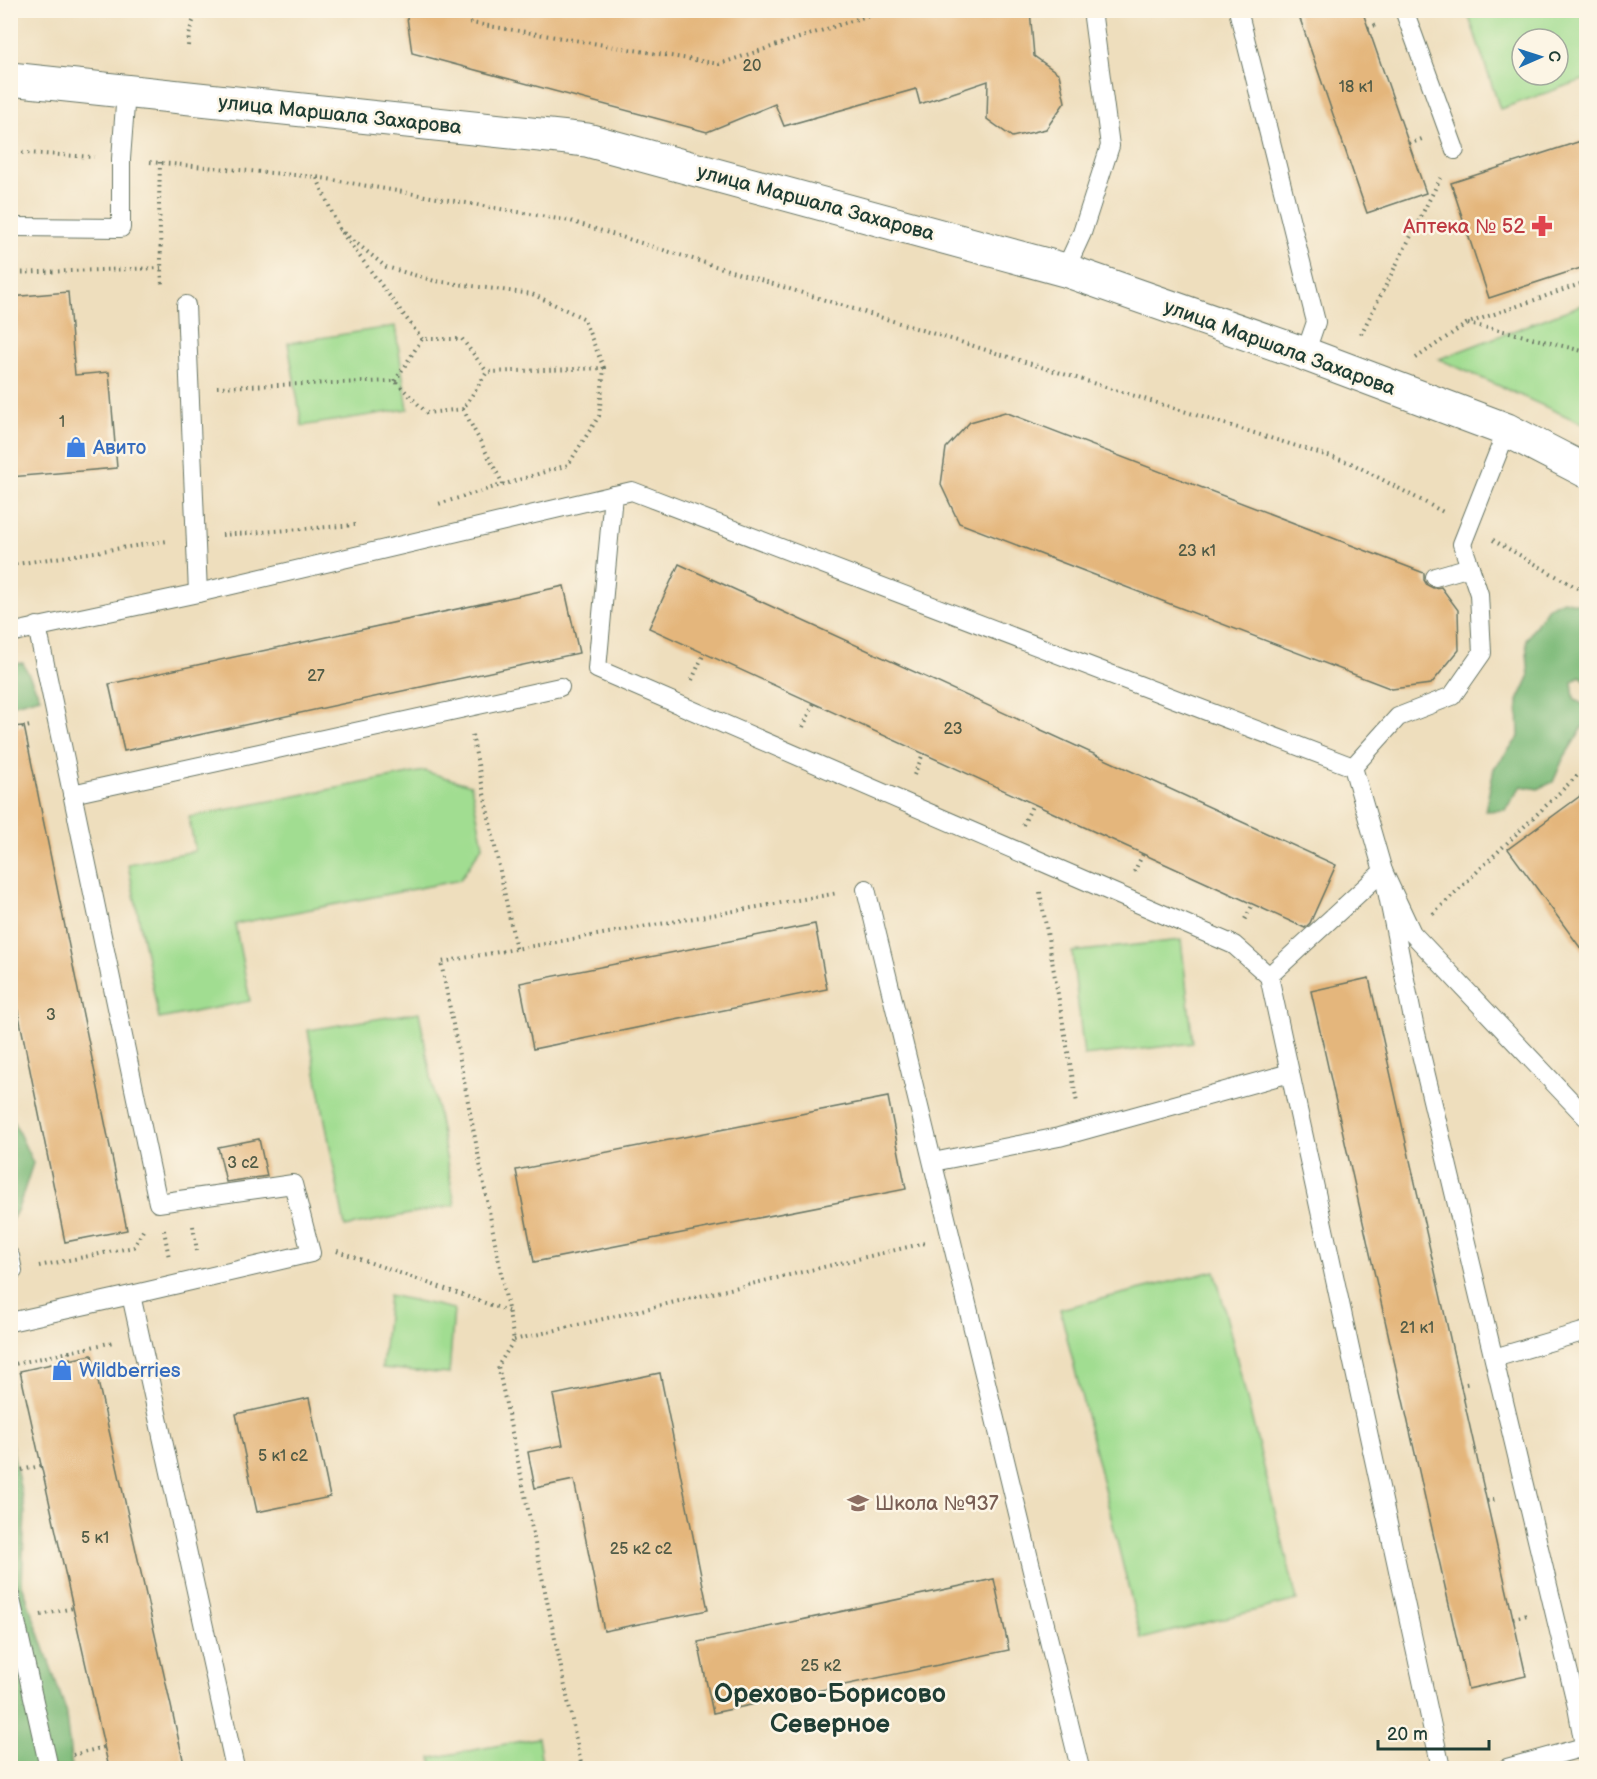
<svg xmlns="http://www.w3.org/2000/svg" width="1597" height="1779" viewBox="0 0 1597 1779" font-family="'Balsamiq Sans',sans-serif">
	<style>
		.green { fill: #a1dd91; stroke: #608d62; stroke-width: 1.5; fill-rule: evenodd }
		.forest { fill: #80bc7b; stroke: #507c58; stroke-width: 1.5 }
		.building { fill: #e4b67c }
		.lines { fill: none; stroke-linecap: round; stroke-linejoin: round }
		.lane-casing { stroke: #677564; stroke-width: 20 }
		.secondary-casing { stroke: #677564; stroke-width: 35 }
		.path { stroke: #677564; stroke-width: 4; stroke-dasharray: 1.5 4.5; stroke-linecap: butt }
		.lane { stroke: #fff; stroke-width: 18 }
		.secondary { stroke: #fff; stroke-width: 33 }
		.labels { text-anchor: middle; stroke-width: 5; stroke-linejoin: round; paint-order: stroke }
		.number-label { font-size: 16px; fill: #505b46 }
		.street-label { font-size: 20px; fill: #1f3d34; stroke: #fcf5e5 }
		.health-label { font-size: 20px; fill: #be3a42; stroke: #fcf5e5; text-anchor: end }
		.shop-label { font-size: 20px; fill: #366cbe; stroke: #fcf5e5; text-anchor: start }
		.education-label { font-size: 20px; fill: #785e54; stroke: #fcf5e5; text-anchor: start }
		.district-label { font-size: 26px; font-weight: bold; fill: #1f3d34; stroke: #fcf5e5 }
	</style>
	<rect width="100%" height="100%" fill="#fcf5e5"/>
	<filter id="ink" filterUnits="userSpaceOnUse"><feTurbulence type="fractalNoise" baseFrequency=".0167" numOctaves="2"/><feDisplacementMap in="SourceGraphic" scale="12" xChannelSelector="R" yChannelSelector="G"/><feConvolveMatrix kernelMatrix="1 2 1 2 8 2 1 2 1" color-interpolation-filters="sRGB"/></filter>
	<filter id="wash" filterUnits="userSpaceOnUse"><feTurbulence type="fractalNoise" baseFrequency=".008" numOctaves="4" result="noise"/><feDisplacementMap in="SourceGraphic" scale="24" xChannelSelector="R" yChannelSelector="G"/><feGaussianBlur stdDeviation="1.35" result="paint"/><feColorMatrix in="noise" values="0 0 0 0 0 0 0 0 0 0 0 0 0 0 0 0 0 1.4 0 .05"/><feComposite in="paint" operator="in"/></filter>
	<g filter="url(#wash)">
		<rect width="100%" height="100%" fill="#eedebd"/>
		<g class="green">
			<path d="M1469,10L1586,11V79L1500,109L1467,11ZM1522,39H1558V75H1522Z"/>
			<path d="M1586,303V425L1439,359Z"/>
			<path d="M395,326L408,409L302,426L288,343Z"/>
			<path d="M424,771L471,785L483,845L460,880L235,924L250,1001L159,1019L128,864L195,851L189,817Z"/>
			<path d="M1181,940L1193,1043L1084,1056L1072,952Z"/>
			<path d="M419,1012L455,1205L345,1227L308,1030Z"/>
			<path d="M1215,1271L1297,1600L1141,1639L1060,1309Z"/>
			<path d="M389,1295L454,1309L449,1374L382,1368Z"/>
			<path d="M538,1738L543,1768H433L431,1758Z"/>
		</g>
		<g class="forest">
			<path d="M1563,600L1586,606V681L1580,676L1572,682L1574,698L1586,707V722L1563,759L1553,782L1538,789L1521,786L1505,810L1485,811L1494,768L1519,737L1518,701L1529,677L1526,640L1548,607Z"/>
			<path d="M23,663L40,697L11,705V664Z"/>
			<path d="M10,1110L12,1118L33,1163L18,1209L11,1221Z"/>
			<path d="M10,1436L25,1512L22,1584L65,1708L72,1768H11Z"/>
		</g>
		<g id="blocks">
			<g class="building">
				<path d="M406,10H1030L1034,56L1059,74L1065,102L1046,129L1012,137L987,119L988,81L920,104L916,89L784,126L775,104L707,132L412,53Z"/>
				<path d="M1297,10H1362L1426,193L1367,213Z"/>
				<path d="M1587,139V266L1489,298L1451,183Z"/>
				<path d="M68,292L75,375L109,372L117,468L10,477V297Z"/>
				<path d="M1005,412L1424,573V580L1427,585L1433,588L1441,587L1458,610L1459,650L1431,684L1392,689L959,523L941,485L946,448L970,422Z"/>
				<path d="M679,564L1336,865L1310,923L1305,928L649,628Z"/>
				<path d="M564,586L579,653L124,751L109,684Z"/>
				<path d="M24,726L127,1230L65,1242L10,972V727Z"/>
				<path d="M1587,791V957L1508,849Z"/>
				<path d="M815,924L827,989L533,1049L520,983Z"/>
				<path d="M1369,978L1526,1676L1468,1689L1311,991Z"/>
				<path d="M888,1097L906,1189L534,1262L516,1170Z"/>
				<path d="M259,1139L267,1176L226,1182L218,1147Z"/>
				<path d="M92,1355L185,1768H109L73,1608L20,1371Z"/>
				<path d="M660,1373L708,1610L604,1631L574,1480L535,1488L528,1452L563,1445L553,1395Z"/>
				<path d="M309,1398L330,1497L257,1512L236,1414Z"/>
				<path d="M994,1579L1009,1650L713,1713L698,1642Z"/>
			</g>
		</g>
	</g>
	<g filter="url(#ink)">
		<use href="#blocks" fill-opacity="0" stroke="#677564" stroke-width="1.5"/>
		<g class="lines">
			<defs>
				<g id="lane">
					<path d="M1238,10L1316,322L1305,354"/>
					<path d="M1404,10L1455,150"/>
					<path d="M14,227L121,228V159L126,92"/>
					<path d="M1065,270L1082,233L1110,146L1092,10"/>
					<path d="M186,305L198,593"/>
					<path d="M613,495L597,669L1234,945L1269,976L1383,871L1412,933L1586,1117"/>
					<path d="M1470,567L1462,544L1507,430"/>
					<path d="M37,626L158,1203L293,1184L311,1253L131,1295"/>
					<path d="M10,633L198,593L632,491L1353,767L1383,871L1415,1029L1577,1707L1586,1756"/>
					<path d="M1353,767L1398,717L1452,696L1482,653L1479,594L1470,567L1435,577"/>
					<path d="M72,794L560,687"/>
					<path d="M866,889L1080,1768"/>
					<path d="M1269,976L1441,1768"/>
					<path d="M933,1162L1059,1137L1290,1073"/>
					<path d="M10,1256L13,1271"/>
					<path d="M10,1322L131,1295L235,1768"/>
					<path d="M1494,1358L1586,1331"/>
					<path d="M10,1595L49,1768"/>
					<path d="M1507,1768L1584,1747"/>
				</g>
				<path id="secondary" d="M10,79L587,140L1065,270L1305,354L1507,430L1586,471"/>
			</defs>
			<use href="#lane" class="lane-casing"/>
			<use href="#secondary" class="secondary-casing"/>
			<g class="path">
				<path d="M468,10L471,23L719,64L885,10"/>
				<path d="M1368,28L1379,24"/>
				<path d="M188,46C189,32 191,20 201,10"/>
				<path d="M1409,144L1422,139"/>
				<path d="M10,152L94,157"/>
				<path d="M150,162L316,177L570,221L1351,463L1445,513"/>
				<path d="M160,162L159,204L162,287"/>
				<path d="M317,178L339,229L422,339"/>
				<path d="M339,229L386,267L435,281L532,294L583,318L604,368"/>
				<path d="M10,273L161,268"/>
				<path d="M1468,324L1509,332L1586,352"/>
				<path d="M1361,334L1442,175"/>
				<path d="M1416,358L1466,324L1586,282"/>
				<path d="M395,381L422,339H462L487,372"/>
				<path d="M217,387L395,381L427,413L463,409L487,372L604,368L599,416L568,465L435,505"/>
				<path d="M463,409L504,486"/>
				<path d="M222,535L355,525"/>
				<path d="M1493,540L1586,593"/>
				<path d="M10,565L167,541"/>
				<path d="M692,680L704,653"/>
				<path d="M803,727L814,703"/>
				<path d="M10,730L30,726"/>
				<path d="M472,735L516,949"/>
				<path d="M914,775L923,754"/>
				<path d="M1023,825L1033,804"/>
				<path d="M1134,872L1143,854"/>
				<path d="M1040,892L1077,1103"/>
				<path d="M1433,914L1581,772H1586"/>
				<path d="M1245,919L1253,904"/>
				<path d="M193,1226L197,1251"/>
				<path d="M164,1230L169,1258"/>
				<path d="M337,1251L508,1311"/>
				<path d="M39,1266L134,1247L145,1227"/>
				<path d="M514,1340L925,1243"/>
				<path d="M69,1352L113,1342"/>
				<path d="M10,1365L69,1352L70,1360"/>
				<path d="M1460,1385L1471,1383"/>
				<path d="M10,1472L41,1466"/>
				<path d="M1487,1501L1498,1499"/>
				<path d="M41,1615L73,1608"/>
				<path d="M1513,1618L1527,1615"/>
				<path d="M73,1755L104,1747"/>
				<path d="M582,1768L498,1366L514,1340L441,962L838,893"/>
			</g>
			<use href="#lane" class="lane"/>
			<use href="#secondary" class="secondary"/>
		</g>
	</g>
	<defs>
		<symbol id="pharmacy-bare" viewBox="-9 -9 18 18"><path d="M-2-6h4v4h4v4h-4v4h-4v-4h-4v-4h4Z" fill="#e0444e" stroke="#fcf5e5" stroke-width="2.5" paint-order="stroke"/></symbol>
		<symbol id="shop-bare" viewBox="-9 -9 18 18"><path d="M-5-2.5h2.3a2.7 3.5 0 0 1 5.4 0H5L5.5 6h-11ZM-1.5-2.5h3a1.5 2.3 0 0 0-3 0Z" fill="#3f7fe0" stroke="#fcf5e5" stroke-width="2.5" paint-order="stroke"/></symbol>
		<symbol id="school-bare" viewBox="-9 -9 18 18"><path d="M0-5L7-2L0 1L-7-2ZM-4 1L0 2.5L4 1V4Q0 6-4 4Z" fill="#8d6e63" stroke="#fcf5e5" stroke-width="2.5" paint-order="stroke"/></symbol>
	</defs>
	<g fill-rule="evenodd">
		<use href="#pharmacy-bare" x="1527" y="211" width="30" height="30"/>
		<use href="#shop-bare" x="61" y="432" width="30" height="30"/>
		<use href="#shop-bare" x="47" y="1355" width="30" height="30"/>
		<use href="#school-bare" x="843" y="1488" width="30" height="30"/>
	</g>
	<g class="labels">
		<g class="number-label">
			<text x="752" y="71">20</text>
			<text x="1356" y="92">18 к1</text>
			<text x="62" y="427">1</text>
			<text x="1197" y="556">23 к1</text>
			<text x="316" y="681">27</text>
			<text x="953" y="734">23</text>
			<text x="51" y="1020">3</text>
			<text x="243" y="1168">3 с2</text>
			<text x="1417" y="1333">21 к1</text>
			<text x="283" y="1461">5 к1 с2</text>
			<text x="95" y="1543">5 к1</text>
			<text x="641" y="1554">25 к2 с2</text>
			<text x="821" y="1671">25 к2</text>
		</g>
		<g class="street-label">
			<text transform="translate(340 114) rotate(6)" y="7">улица Маршала Захарова</text>
			<text transform="translate(816 202) rotate(15)" y="7">улица Маршала Захарова</text>
			<text transform="translate(1280 347) rotate(20)" y="7">улица Маршала Захарова</text>
		</g>
		<g class="health-label">
			<text x="1525" y="233">Аптека № 52</text>
		</g>
		<g class="shop-label">
			<text x="93" y="454">Авито</text>
			<text x="79" y="1377">Wildberries</text>
		</g>
		<g class="education-label">
			<text x="875" y="1510">Школа №937</text>
		</g>
		<g class="district-label">
			<text x="830" y="1702">Орехово-Борисово<tspan x="830" dy="30">Северное</tspan></text>
		</g>
	</g>
	<rect width="1597" height="1779" fill="none" stroke="#fcf5e5" stroke-width="36"/>
	<g transform="translate(1540 57) rotate(87)"><circle r="28" fill="#fcf5e5" stroke="#a4ab9e" stroke-width="1.5"/>
	<path d="M0-4.5L10 22L0 15L-10 22Z" fill="#1f6fb2"/>
	<text y="-9" font-size="16" font-weight="bold" text-anchor="middle" fill="#1f3d34">С</text>
	</g>
	<path d="M1378 1740v9h111v-9" fill="none" stroke="#1f3d34" stroke-width="3"/>
	<text x="1387" y="1740" font-size="18" fill="#1f3d34" stroke="#fcf5e5" stroke-width="4.5" paint-order="stroke">20 m</text>
</svg>
